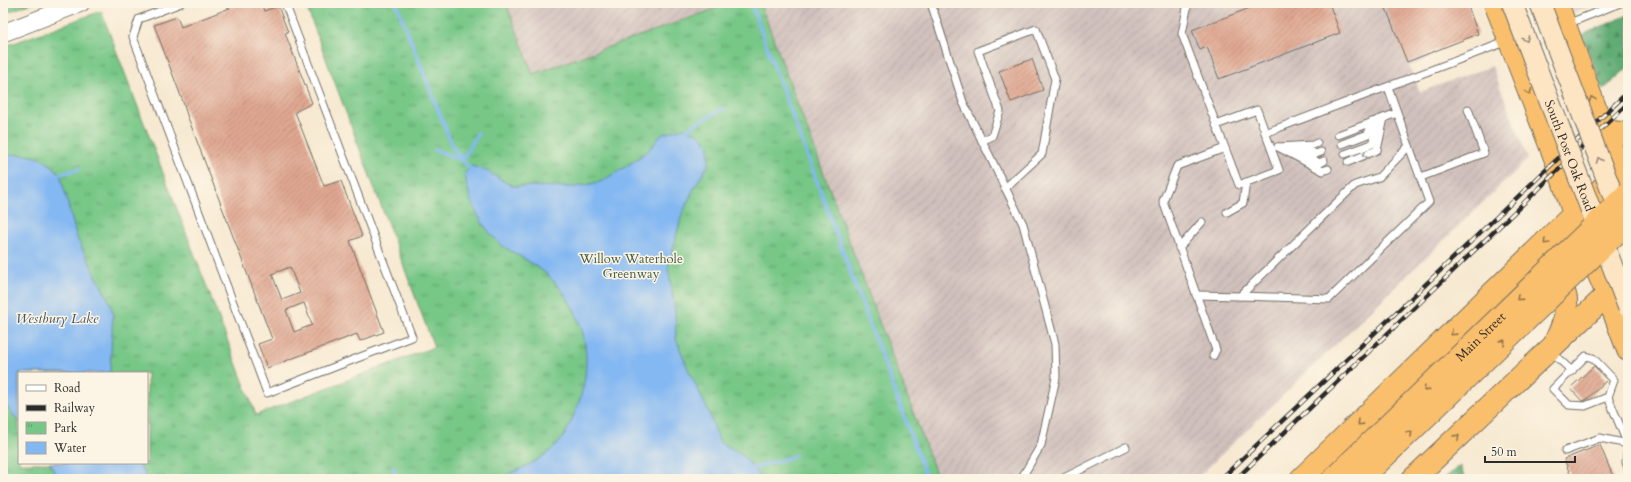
<svg xmlns="http://www.w3.org/2000/svg" width="1631" height="482" viewBox="0 0 1631 482" font-family="Cardo,serif">
	<style>
		.industrial { fill: url(#industrial-furrows) }
		.forest { fill: url(#forest-firs); stroke: #466c50 }
		.park { fill: url(#park-tufts); stroke: #517959; fill-rule: evenodd }
		.water { fill: #84b8f2; stroke: #58728e }
		.lines { fill: none; stroke-linecap: round; stroke-linejoin: round }
		.stream { stroke: #84b8f2; stroke-width: 3.5 }
		.building { fill: url(#building-hatch); fill-rule: evenodd }
		.service-casing { stroke: #726e65; stroke-width: 9 }
		.tertiary-casing { stroke: #726e65; stroke-width: 19 }
		.trunk-casing { stroke: #726e65; stroke-width: 24 }
		.service { stroke: #fff; stroke-width: 7 }
		.tertiary { stroke: #fff; stroke-width: 17 }
		.trunk { stroke: #f9bf6c; stroke-width: 22 }
		.rail-casing { stroke: #2b2b2b; stroke-width: 4.5 }
		.rail { stroke: #fcf5e5; stroke-width: 3; stroke-dasharray: 9; stroke-linecap: butt }
		.secondary-bridge-casing { stroke: #726e65; stroke-width: 22; stroke-linecap: butt }
		.trunk-bridge-casing { stroke: #726e65; stroke-width: 24; stroke-linecap: butt }
		.secondary-bridge { stroke: #fde5c4; stroke-width: 20 }
		.trunk-bridge { stroke: #f9bf6c; stroke-width: 22 }
		.oneway { stroke: #948878 }
		.oneway2 { stroke: #92754c }
		.oneway3 { stroke: #a0a0a0 }
		.labels { text-anchor: middle; stroke-width: 3; stroke-linejoin: round; paint-order: stroke }
		.street-label { font-size: 13px; fill: #2b2b2b; stroke: #fcf5e5 }
		.park-label { font-size: 13px; fill: #425a47; stroke: #fcf5e5 }
		.water-label { font-size: 14px; font-style: italic; fill: #465567; stroke: #fcf5e5 }
	</style>
	<defs>
		<pattern id="industrial-furrows" width="10" height="10" patternUnits="userSpaceOnUse"><rect width="10" height="10" fill="#d0c0bc"/><path d="M-1 1l2-2M0 10L10 0M9 11l2-2" fill="none" stroke="#b3a5a2"/></pattern>
		<pattern id="forest-firs" width="22" height="20" patternUnits="userSpaceOnUse"><rect width="22" height="20" fill="#61ac74"/><path d="M5 1l3.5 6h-7zM16 11l3.5 6h-7z" fill="#508c5f"/></pattern>
		<pattern id="park-tufts" width="24" height="20" patternUnits="userSpaceOnUse"><rect width="24" height="20" fill="#77c787"/><path d="M3 7l-1-3M5 7V3M7 7l1-3M15 17l-1-3M17 17v-4M19 17l1-3" fill="none" stroke="#62a26f"/></pattern>
		<pattern id="building-hatch" width="6" height="6" patternUnits="userSpaceOnUse"><rect width="6" height="6" fill="#e0a791"/><path d="M-1 1l2-2M0 6l6-6M5 7l2-2" fill="none" stroke="#b68877"/></pattern>
	</defs>
	<rect width="100%" height="100%" fill="#fcf5e5"/>
	<filter id="ink" filterUnits="userSpaceOnUse"><feTurbulence type="fractalNoise" baseFrequency=".025" numOctaves="2"/><feDisplacementMap in="SourceGraphic" scale="8" xChannelSelector="R" yChannelSelector="G"/><feConvolveMatrix kernelMatrix="1 2 1 2 8 2 1 2 1" color-interpolation-filters="sRGB"/></filter>
	<filter id="wash" filterUnits="userSpaceOnUse"><feTurbulence type="fractalNoise" baseFrequency=".012" numOctaves="4" result="noise"/><feDisplacementMap in="SourceGraphic" scale="16" xChannelSelector="R" yChannelSelector="G"/><feGaussianBlur stdDeviation="0.9" result="paint"/><feColorMatrix in="noise" values="0 0 0 0 0 0 0 0 0 0 0 0 0 0 0 0 0 1.4 0 .05"/><feComposite in="paint" operator="in"/></filter>
	<g filter="url(#wash)">
		<rect width="100%" height="100%" fill="#f7e9d1"/>
		<g class="industrial">
			<path d="M506,3H729L533,74Z"/>
			<path d="M760,3H1467L1478,34L1428,53L1430,58L1409,66L1420,92L1492,66L1528,159L1196,479H938Z"/>
			<path d="M1569,3H1599L1573,13Z"/>
		</g>
		<g class="forest">
			<path d="M1628,15V67L1603,90L1582,35Z"/>
			<path d="M1460,465L1465,479H1444Z"/>
		</g>
		<g class="park">
			<path d="M3,3H32L3,14Z"/>
			<path d="M305,3H506L533,74L731,3H760L938,479H3V47L101,11L256,415L434,347ZM19,373H147V463H19Z"/>
		</g>
		<g class="water">
			<path d="M682,128L699,134L709,145V164L695,186L682,214L668,268L675,309L676,339L688,369L708,410L720,443C742,453 748,458 760,479H492C515,474 551,456 564,436C567,431 570,423 573,417C597,365 588,310 544,272C532,262 516,255 503,246C481,228 468,201 465,173L472,166L485,170L512,186L576,187L600,182L627,166L649,150L661,135Z"/>
			<path d="M3,155C28,154 43,154 60,174L77,238L110,303L113,313L110,373H19V422L3,402Z"/>
			<path d="M50,463H139L147,479H58Z"/>
		</g>
		<g class="lines">
			<g class="stream">
				<path d="M396,3L452,145L462,160"/>
				<path d="M753,9L927,479"/>
				<path d="M683,133C687,127 716,113 724,108"/>
				<path d="M435,150L462,160"/>
				<path d="M472,171L462,160L478,133"/>
				<path d="M57,175L79,169"/>
				<path d="M393,467L398,479"/>
				<path d="M750,469L795,456"/>
			</g>
		</g>
		<g id="blocks">
			<g class="building">
				<path d="M234,3H261L264,11L278,6L288,32L285,33L312,103L295,112L324,186L341,181L362,236L350,241L384,332L360,341L357,334L267,368L258,344L272,339L187,115L182,99L154,25L177,17L181,27L235,6ZM290,267L300,293L282,300L272,274ZM304,303L312,325L294,332L286,310Z"/>
				<path d="M1263,3H1329L1340,33L1219,79L1207,47L1200,50L1192,30Z"/>
				<path d="M1384,3H1467L1478,34L1407,62Z"/>
				<path d="M1032,59L1043,90L1011,102L999,71Z"/>
				<path d="M1594,366L1607,380L1586,400L1582,401L1570,388Z"/>
				<path d="M1600,445L1614,479H1572L1564,459Z"/>
			</g>
		</g>
	</g>
	<g filter="url(#ink)">
		<use href="#blocks" fill-opacity="0" stroke="#726e65" stroke-width="1"/>
		<g class="lines">
			<defs>
				<g id="service">
					<path d="M181,3L139,19L133,37L267,393L412,337L285,3"/>
					<path d="M931,3L963,102L1023,224L1055,344L1056,378L1041,445L1021,479"/>
					<path d="M1185,3L1187,8L1182,34L1225,148L1177,166L1163,201L1216,350L1213,356"/>
					<path d="M1567,24L1620,3"/>
					<path d="M1216,125L1257,110L1279,170L1239,185L1225,148"/>
					<path d="M1265,133L1508,41"/>
					<path d="M1338,135L1397,113"/>
					<path d="M982,141L992,136L1000,111L978,51L1036,29L1055,79L1042,154L1005,188"/>
					<path d="M1342,144L1368,134L1372,122"/>
					<path d="M1278,147L1323,171L1328,169"/>
					<path d="M1278,147L1313,145L1317,143"/>
					<path d="M1289,147L1320,163L1324,161"/>
					<path d="M1301,147L1316,154L1321,152"/>
					<path d="M1345,154L1372,144L1378,120"/>
					<path d="M1348,162L1377,150L1384,118"/>
					<path d="M1421,177L1484,153L1468,109"/>
					<path d="M1227,212L1243,203L1246,182"/>
					<path d="M1179,248L1202,222"/>
					<path d="M1196,295L1240,296L1355,185L1379,177L1409,146"/>
					<path d="M1240,296L1329,299L1429,202L1388,87"/>
					<path d="M1551,352L1572,371"/>
					<path d="M1608,397L1585,406L1569,405L1553,389L1586,356L1593,358L1614,380L1608,397L1628,445L1626,462L1628,468"/>
					<path d="M1565,451L1600,438L1628,444"/>
					<path d="M1062,479L1126,447"/>
				</g>
				<path id="tertiary" d="M3,33L81,3"/>
				<g id="trunk">
					<path d="M1495,3L1559,168L1574,214L1607,294L1628,350"/>
					<path d="M1557,3L1602,127L1627,184"/>
					<path d="M1602,127L1612,132L1628,134"/>
					<path d="M1549,275C1552,278 1558,281 1561,285C1572,303 1564,324 1556,340"/>
					<path d="M1301,479L1574,214L1628,165"/>
					<path d="M1413,479L1628,275"/>
				</g>
			</defs>
			<use href="#service" class="service-casing"/>
			<use href="#tertiary" class="tertiary-casing"/>
			<use href="#trunk" class="trunk-casing"/>
			<use href="#service" class="service"/>
			<use href="#tertiary" class="tertiary"/>
			<use href="#trunk" class="trunk"/>
			<defs>
				<g id="rail">
					<path d="M1221,479L1628,92"/>
					<path d="M1236,479L1628,103"/>
				</g>
			</defs>
			<use href="#rail" class="rail-casing"/>
			<use href="#rail" class="rail"/>
			<defs>
				<g id="secondary-bridge">
					<path id="s1" d="M1512,3L1628,307"/>
					<path d="M1540,3L1622,219"/>
				</g>
				<g id="trunk-bridge">
					<path id="s2" d="M1333,479L1628,193"/>
					<path d="M1361,479L1628,222"/>
				</g>
			</defs>
			<use href="#secondary-bridge" class="secondary-bridge-casing"/>
			<use href="#trunk-bridge" class="trunk-bridge-casing"/>
			<use href="#secondary-bridge" class="secondary-bridge"/>
			<use href="#trunk-bridge" class="trunk-bridge"/>
		</g>
		<defs><path id="oneway-chevron" d="M-2-3.5L2.5 0L-2 3.5" fill="none" stroke-width="1.6" stroke-linecap="round" stroke-linejoin="round"/></defs>
		<g class="oneway">
			<use href="#oneway-chevron" transform="translate(1526 39) rotate(69)"/>
			<use href="#oneway-chevron" transform="translate(1599 160) rotate(-111)"/>
		</g>
		<g class="oneway2">
			<use href="#oneway-chevron" transform="translate(1529 92) rotate(69)"/>
			<use href="#oneway-chevron" transform="translate(1592 99) rotate(-110)"/>
			<use href="#oneway-chevron" transform="translate(1546 242) rotate(135)"/>
			<use href="#oneway-chevron" transform="translate(1519 298) rotate(136)"/>
			<use href="#oneway-chevron" transform="translate(1453 333) rotate(136)"/>
			<use href="#oneway-chevron" transform="translate(1503 342) rotate(-44)"/>
			<use href="#oneway-chevron" transform="translate(1426 389) rotate(136)"/>
			<use href="#oneway-chevron" transform="translate(1360 423) rotate(136)"/>
			<use href="#oneway-chevron" transform="translate(1410 433) rotate(-44)"/>
			<use href="#oneway-chevron" transform="translate(1457 437) rotate(-44)"/>
		</g>
		<use class="oneway3" href="#oneway-chevron" transform="translate(1365 155) rotate(158)"/>
	</g>
	<g class="labels">
		<g class="street-label">
			<text dy="5" stroke="none"><textPath href="#s1" startOffset="163">South Post Oak Road</textPath></text>
			<text dy="5" stroke="none"><textPath href="#s2" startOffset="205">Main Street</textPath></text>
		</g>
		<g class="park-label">
			<text x="631" y="263">Willow Waterhole<tspan x="631" dy="15">Greenway</tspan></text>
		</g>
		<g class="water-label">
			<text x="57" y="323">Westbury Lake</text>
		</g>
	</g>
	<rect width="1631" height="482" fill="none" stroke="#fcf5e5" stroke-width="16"/>
	<rect x="18" y="372" width="130" height="92" fill="#fcf5e5" stroke="#a8a49b"/>
	<rect x="26" y="385" width="20" height="6" fill="#ffffff" stroke="#a8a49b"/>
	<text x="54" y="392" font-size="12" fill="#2b2b2b">Road</text>
	<rect x="26" y="405" width="20" height="6" fill="#2b2b2b" stroke="#a8a49b"/>
	<text x="54" y="412" font-size="12" fill="#2b2b2b">Railway</text>
	<rect x="26" y="422" width="20" height="12" fill="url(#park-tufts)" stroke="#a8a49b"/>
	<text x="54" y="432" font-size="12" fill="#2b2b2b">Park</text>
	<rect x="26" y="442" width="20" height="12" fill="#84b8f2" stroke="#a8a49b"/>
	<text x="54" y="452" font-size="12" fill="#2b2b2b">Water</text>
	<path d="M1485 456v6h90v-6" fill="none" stroke="#2b2b2b" stroke-width="2"/>
	<text x="1491" y="456" font-size="12" fill="#2b2b2b" stroke="#fcf5e5" stroke-width="3" paint-order="stroke">50 m</text>
</svg>
